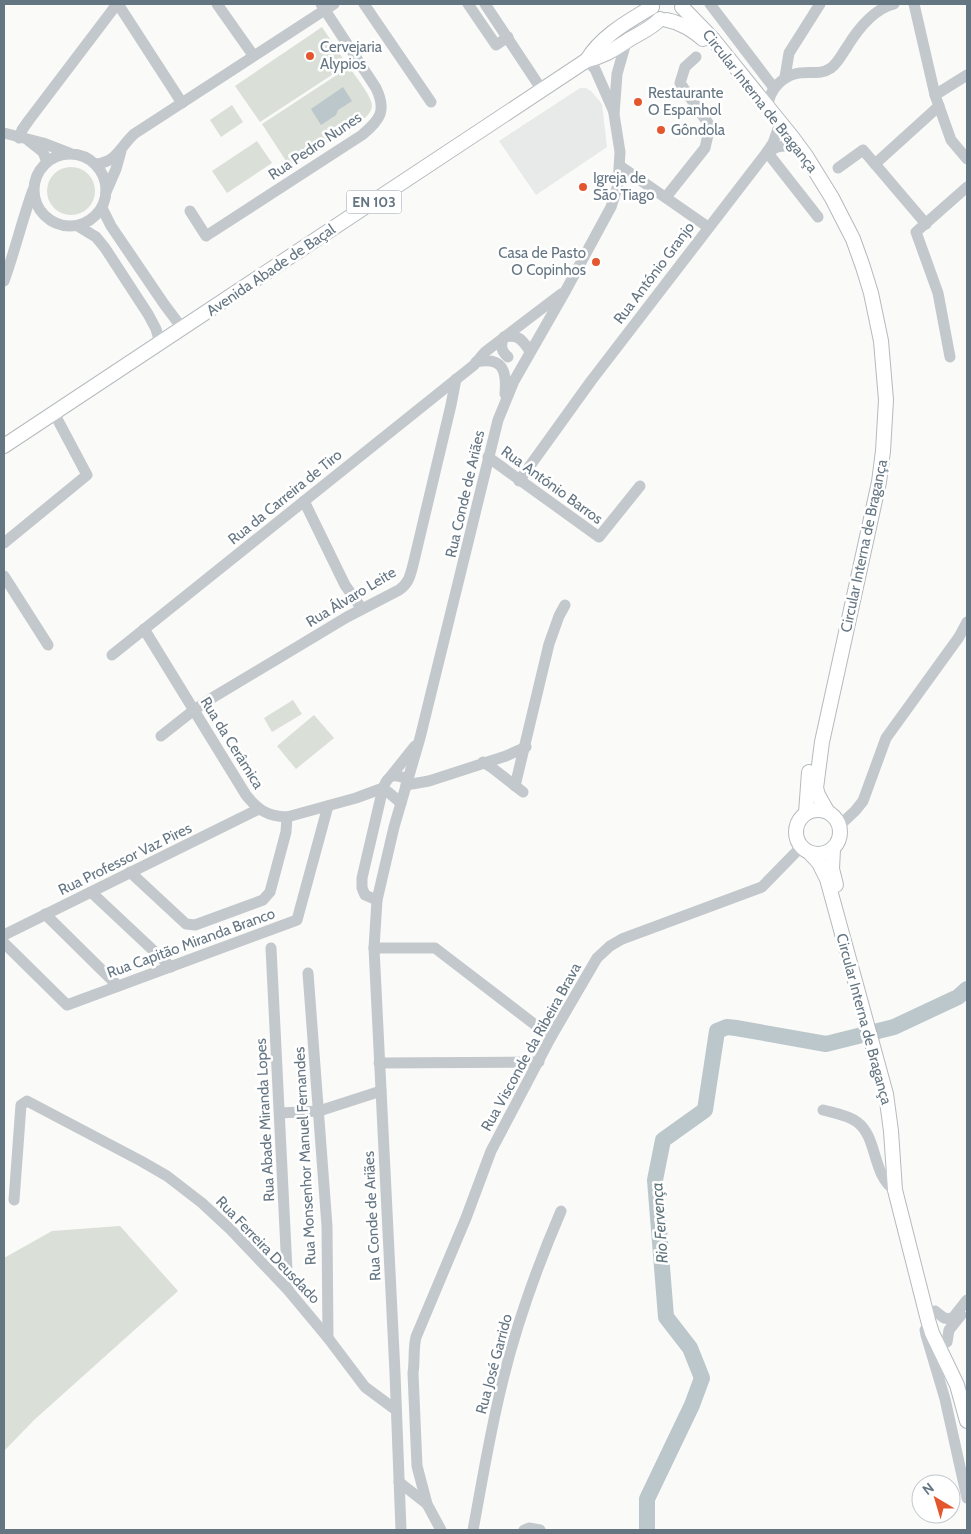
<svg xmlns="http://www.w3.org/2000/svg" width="971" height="1534" viewBox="0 0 971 1534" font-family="Cabin,sans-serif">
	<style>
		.built { fill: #e8e9e9 }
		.green { fill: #dadfd7 }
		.water { fill: #bbc7cb }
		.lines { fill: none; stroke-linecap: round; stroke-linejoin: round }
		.river { stroke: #bbc7cb; stroke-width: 16 }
		.major-casing { stroke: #b5babe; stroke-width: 16 }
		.minor { stroke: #c3c8cc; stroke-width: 11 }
		.major { stroke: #fff; stroke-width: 14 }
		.poi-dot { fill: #e4572e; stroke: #fff; stroke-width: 2 }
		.labels { text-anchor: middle; stroke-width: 5; stroke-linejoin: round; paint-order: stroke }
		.shield { fill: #fff; stroke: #939fa8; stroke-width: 1 }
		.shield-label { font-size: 14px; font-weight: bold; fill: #657683 }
		.poi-label { font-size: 15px; fill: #657683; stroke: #fff; text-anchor: start }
		.street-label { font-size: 15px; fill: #657683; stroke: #fff }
		.water-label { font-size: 16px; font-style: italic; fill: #60757c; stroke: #fff }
	</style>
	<rect width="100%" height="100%" fill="#fafaf8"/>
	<path class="built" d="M580,88H586L591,91L602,104L607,147L536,195L499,141Z"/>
	<g class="green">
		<path d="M322,27L347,65L260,122L235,86Z"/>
		<path d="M349,67C355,76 372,96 372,106C371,111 369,114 366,117L290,167L262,124Z"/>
		<path d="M232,105L243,122L221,137L210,120Z"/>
		<path d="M257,141L272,163L227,193L212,171Z"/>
		<circle cx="71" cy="191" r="24"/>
		<path d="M293,700L302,714L272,732L264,718Z"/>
		<path d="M314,715L334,738L296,769L277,746Z"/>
		<path d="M120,1226L178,1291L34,1420L4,1451V1258L52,1231Z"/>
	</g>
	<path class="water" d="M343,87L352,101L338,110L336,115L321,125L311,109Z"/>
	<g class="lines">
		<path class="river" d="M647,1530V1499L692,1405L702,1378L690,1348L666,1317L655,1180L663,1140L705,1110L717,1031L727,1027L736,1028L826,1044L894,1027L958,997L967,989"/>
		<defs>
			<g id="major">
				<path d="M682,7L712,38L792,137L806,156L832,198L853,239L863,267L871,293L881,341L886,400L883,451L879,482L822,742L816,788L818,795L827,811"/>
				<path d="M667,20C682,23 692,30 703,39"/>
				<path d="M587,60C601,36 629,21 652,7"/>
				<path d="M4,446L587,60C604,57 616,48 630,39C640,33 652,28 660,19"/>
				<circle cx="818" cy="832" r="22"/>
				<path d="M806,813L809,772"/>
				<path d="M833,849L832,869L836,885"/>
				<path d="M810,853L819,863L827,879L886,1094L891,1131L895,1190L928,1320L932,1333L957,1385L967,1421"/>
			</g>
		</defs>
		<use href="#major" class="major-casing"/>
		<g class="minor">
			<path d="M118,4L182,103"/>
			<path d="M217,4L253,55"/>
			<path d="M364,4L431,102"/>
			<path d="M468,4L496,45L508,37"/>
			<path d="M485,4L542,90"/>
			<path d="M710,4L774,88"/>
			<path d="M914,4L935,95L951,140L967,159"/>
			<path d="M587,60L595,69L614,112"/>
			<path d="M785,77L789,53L820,4"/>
			<path d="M935,95L967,75"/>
			<path d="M768,108C768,99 771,91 778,84C798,64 815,79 831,68C838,63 842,54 847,47C858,29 874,9 894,4"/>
			<path d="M4,133L43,143L69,153"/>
			<path d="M19,138L22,130L29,120L117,4"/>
			<path d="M29,141L43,152L47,162"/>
			<path d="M767,152L773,143L778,129"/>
			<path d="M767,152L777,147L790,145"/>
			<circle cx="70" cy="190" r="36"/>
			<path d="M96,164C117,162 120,147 134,134L334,4"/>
			<path d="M875,164L939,106"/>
			<path d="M620,166L708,227"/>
			<path d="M838,168L863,150L926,224"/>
			<path d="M106,192L116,169L121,151"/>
			<path d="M666,197L705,148L710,126L680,83L685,67L696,57"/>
			<path d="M102,208L111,226L164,304L182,328"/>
			<path d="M190,211L206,236L362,135C380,120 387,111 376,88L321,4"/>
			<path d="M78,226L96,237L105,248L148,314L156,329L160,343"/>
			<path d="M4,281C15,251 22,220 33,190"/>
			<path d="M508,357C501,351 500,345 504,337C519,334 522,340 530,351"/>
			<path d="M950,357L938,293L916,232L967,187"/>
			<path d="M476,362C503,356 507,371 505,394"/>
			<path d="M488,457L599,537L640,486"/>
			<path d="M519,481L591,381L767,152L818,217"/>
			<path d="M304,501L345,585L362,609"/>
			<path d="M4,543L87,475L54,413"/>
			<path d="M4,576L48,645"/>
			<path d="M144,629L246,795C258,810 267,816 287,817L356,798L383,788"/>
			<path d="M112,655L474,365L485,352L561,294"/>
			<path d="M161,736L194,710L212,698L347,617L399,590C409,583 410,576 413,565L451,405L456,379"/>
			<path d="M483,762L491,767L523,792"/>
			<path d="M391,776L415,746"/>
			<path d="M406,785L429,781L506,756L526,747"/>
			<path d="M515,786L549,644L559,616L565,605"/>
			<path d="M388,792L401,803"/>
			<path d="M840,825L855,811L863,801L886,738L959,637L967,622"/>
			<path d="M130,872L186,924L195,925L263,900L270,892L286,832L287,817"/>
			<path d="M91,892L171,967"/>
			<path d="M377,900L365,895L362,888V878L383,788C389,773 394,774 408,779"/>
			<path d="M45,914L118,986"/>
			<path d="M4,935L259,809"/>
			<path d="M4,943L67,1005L297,920L328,806"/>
			<path d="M271,948L288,1290"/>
			<path d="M374,948H435L551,1037"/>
			<path d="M308,973L327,1226L328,1338"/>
			<path d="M379,1063L539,1062"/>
			<path d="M823,1110C834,1113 848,1115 857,1122C878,1137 872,1176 895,1190"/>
			<path d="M280,1113L319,1111L381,1091"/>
			<path d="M14,1200L21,1105L27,1101L141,1161L167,1176L202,1203L231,1230L288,1290L328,1338L365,1387L396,1410"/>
			<path d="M935,1311L944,1318L952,1319L967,1300"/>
			<path d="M929,1324L925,1330L926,1335L945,1399L967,1498"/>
			<path d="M947,1342L949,1330L961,1315"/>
			<path d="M399,1482L427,1504"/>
			<path d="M401,1530L395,1373L374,948L377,900L394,827L420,738L498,420L514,381L566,290L611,207L618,185L620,152L614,114L617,74L625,46L630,39"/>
			<path d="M441,1530L427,1504L417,1466L413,1373C415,1360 413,1350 416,1337L466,1218L491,1151L551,1037L597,958L610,946L622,939L762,887L801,847"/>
			<path d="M473,1530C482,1482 490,1432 502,1384C516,1325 537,1267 561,1211"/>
			<path d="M524,1530L529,1528L540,1530"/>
		</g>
		<use href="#major" class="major"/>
	</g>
	<g class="poi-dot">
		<circle cx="310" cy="56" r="5"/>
		<circle cx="638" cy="102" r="5"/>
		<circle cx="661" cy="130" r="5"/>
		<circle cx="583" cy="187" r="5"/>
		<circle cx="596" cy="262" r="5"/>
	</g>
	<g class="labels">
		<rect class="shield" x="346.5" y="190.5" width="55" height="23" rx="4"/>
		<g class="shield-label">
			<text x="374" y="207">EN 103</text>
		</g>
		<g class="poi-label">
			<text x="320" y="52">Cervejaria<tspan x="320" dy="17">Alypios</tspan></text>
			<text x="648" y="98">Restaurante<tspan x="648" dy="17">O Espanhol</tspan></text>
			<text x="671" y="135">Gôndola</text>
			<text x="593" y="183">Igreja de<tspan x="593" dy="17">São Tiago</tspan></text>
			<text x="586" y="258" text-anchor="end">Casa de Pasto<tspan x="586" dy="17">O Copinhos</tspan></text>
		</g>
		<g class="street-label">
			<text transform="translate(760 101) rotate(52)" y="5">Circular Interna de Bragança</text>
			<text transform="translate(315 146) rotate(-34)" y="5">Rua Pedro Nunes</text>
			<text transform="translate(271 270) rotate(-34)" y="5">Avenida Abade de Baçal</text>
			<text transform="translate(654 273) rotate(-53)" y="5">Rua António Granjo</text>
			<text transform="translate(552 485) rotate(36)" y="5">Rua António Barros</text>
			<text transform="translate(465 494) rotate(-77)" y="5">Rua Conde de Ariães</text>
			<text transform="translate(285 497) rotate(-39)" y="5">Rua da Carreira de Tiro</text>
			<text transform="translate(864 546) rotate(-78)" y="5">Circular Interna de Bragança</text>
			<text transform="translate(351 597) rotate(-31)" y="5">Rua Álvaro Leite</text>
			<text transform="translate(232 743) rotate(58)" y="5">Rua da Cerâmica</text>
			<text transform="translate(125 859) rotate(-26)" y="5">Rua Professor Vaz Pires</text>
			<text transform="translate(191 943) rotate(-20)" y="5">Rua Capitão Miranda Branco</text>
			<text transform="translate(864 1019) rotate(75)" y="5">Circular Interna de Bragança</text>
			<text transform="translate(531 1047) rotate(-61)" y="5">Rua Visconde da Ribeira Brava</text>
			<text transform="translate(265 1120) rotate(-93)" y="5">Rua Abade Miranda Lopes</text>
			<text transform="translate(305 1156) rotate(-93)" y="5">Rua Monsenhor Manuel Fernandes</text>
			<text transform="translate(372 1216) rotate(-93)" y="5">Rua Conde de Ariães</text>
			<text transform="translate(268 1250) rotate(46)" y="5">Rua Ferreira Deusdado</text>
			<text transform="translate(494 1364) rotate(-75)" y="5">Rua José Garrido</text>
		</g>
		<g class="water-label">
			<text transform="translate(659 1223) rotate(-94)" y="6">Rio Fervença</text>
		</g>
	</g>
	<rect width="971" height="1534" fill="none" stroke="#657683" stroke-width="10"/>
	<g transform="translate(936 1499) rotate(322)"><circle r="24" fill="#ffffff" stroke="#c1c8cd"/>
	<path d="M0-4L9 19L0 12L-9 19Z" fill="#e4572e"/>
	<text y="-8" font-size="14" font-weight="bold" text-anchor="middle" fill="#657683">N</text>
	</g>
</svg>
